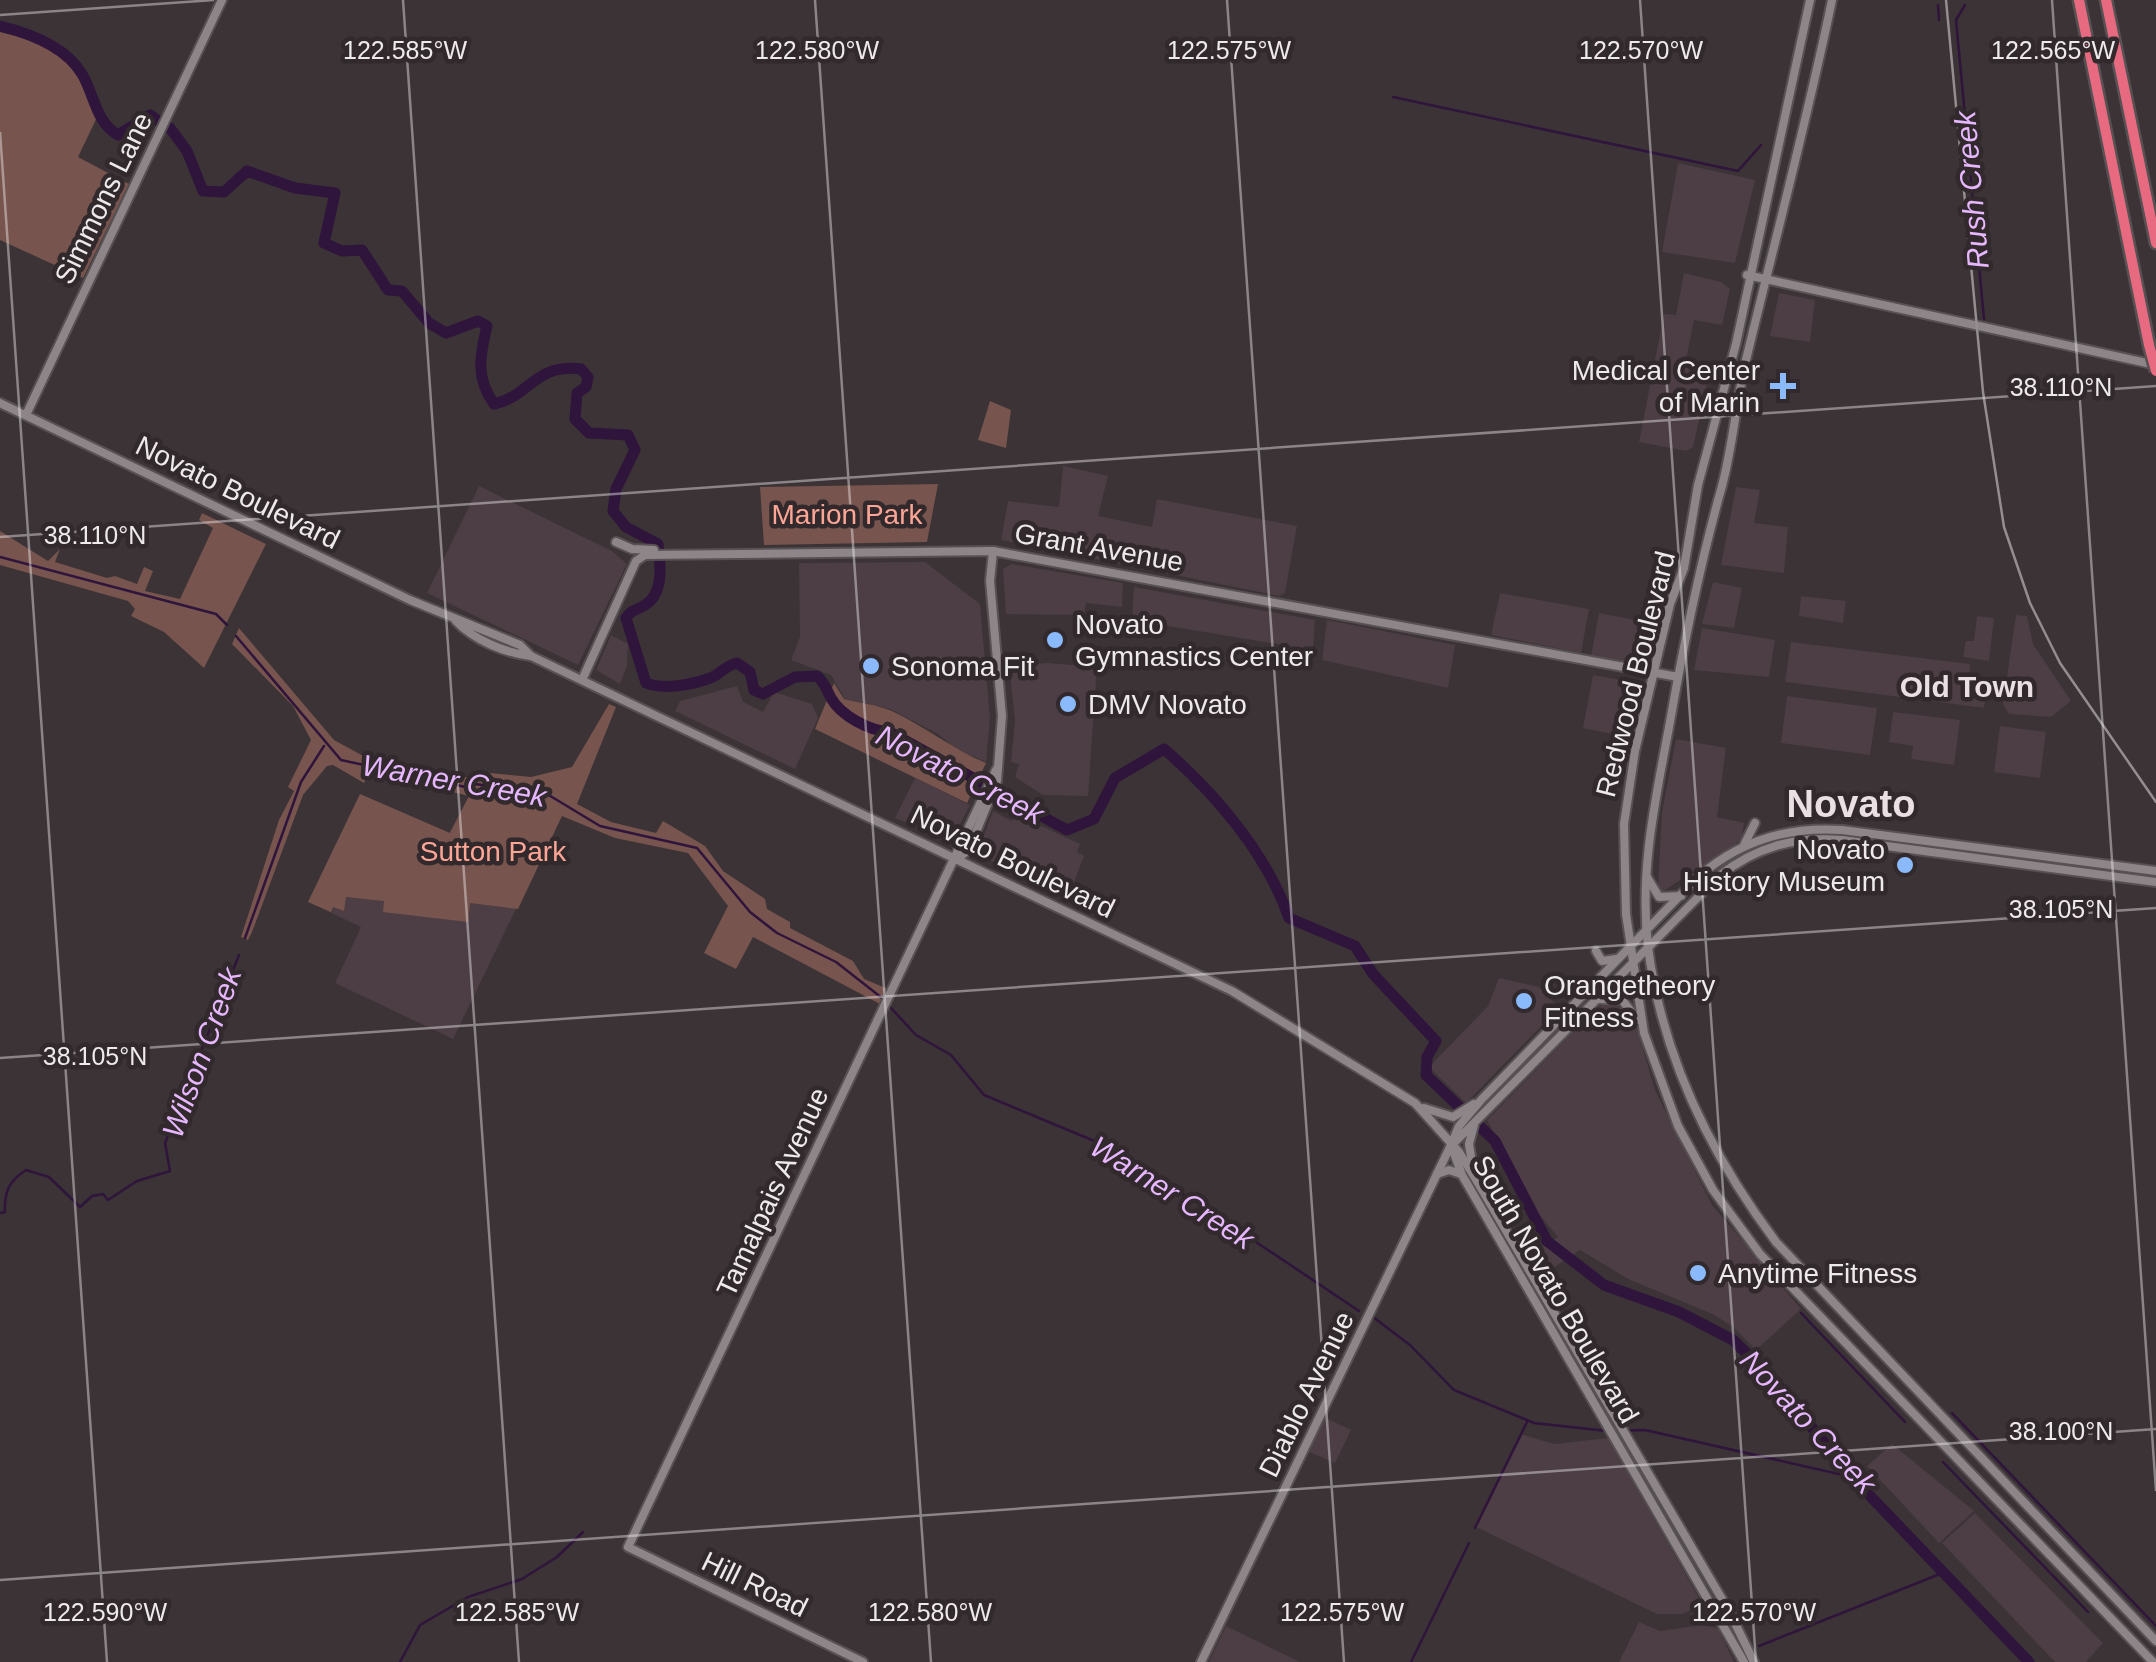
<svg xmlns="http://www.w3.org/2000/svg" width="2156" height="1662" viewBox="0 0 2156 1662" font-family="Arial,sans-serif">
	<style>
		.built { fill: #4c3e44 }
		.green { fill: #77544e }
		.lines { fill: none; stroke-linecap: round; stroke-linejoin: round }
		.stream { stroke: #2f143c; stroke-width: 2.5 }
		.river { stroke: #2f143c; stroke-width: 11 }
		.tertiary-casing { stroke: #575153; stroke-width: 12 }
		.secondary-casing { stroke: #575153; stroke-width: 12 }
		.motorway-casing { stroke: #575153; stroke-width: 15 }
		.tertiary { stroke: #8e8588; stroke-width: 8 }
		.secondary { stroke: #8e8588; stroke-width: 8 }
		.motorway { stroke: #e86a80; stroke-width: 10 }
		.rail { stroke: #948e90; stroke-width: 2.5 }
		.motorway-bridge-casing { stroke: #575153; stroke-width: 15; stroke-linecap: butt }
		.motorway-bridge { stroke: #e86a80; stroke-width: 10 }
		.ticks { fill: none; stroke: #eee9eb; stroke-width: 2.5; stroke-opacity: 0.45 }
		.poi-dot { fill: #8abafc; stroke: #31292c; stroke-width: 4 }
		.labels { text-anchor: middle; stroke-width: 9; stroke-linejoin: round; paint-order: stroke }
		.street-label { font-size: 28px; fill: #eee9eb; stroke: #31292c }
		.poi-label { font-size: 28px; fill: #eee9eb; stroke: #31292c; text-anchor: start }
		.park-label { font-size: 28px; fill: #fea696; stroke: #31292c }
		.water-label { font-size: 30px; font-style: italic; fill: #e6b7fe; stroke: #31292c }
		.neighbourhood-label { font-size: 30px; font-weight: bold; fill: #eadfe3; stroke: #31292c }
		.district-label { font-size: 38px; font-weight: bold; fill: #eadfe3; stroke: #31292c }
		.ticks-label { font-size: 25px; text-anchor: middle; fill: #eee9eb; stroke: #31292c; stroke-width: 9; stroke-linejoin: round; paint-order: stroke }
	</style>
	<rect width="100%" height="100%" fill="#3b3336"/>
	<g class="built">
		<path d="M1678,163L1755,180L1735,263L1662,252Z"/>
		<path d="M1684,273L1721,282L1730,289L1722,325L1694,320L1686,360L1711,366L1693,447L1686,451L1639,442L1664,314L1676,315Z"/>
		<path d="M1779,293L1815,300L1810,342L1770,336Z"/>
		<path d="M1063,466L1108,476L1098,516L1152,527L1157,499L1297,526L1285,593L1279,596L1001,540L1008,501L1059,507Z"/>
		<path d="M479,486L612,551L627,564L578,665L427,593Z"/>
		<path d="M1736,487L1760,490L1754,523L1788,527L1784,573L1721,565Z"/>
		<path d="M925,562L980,604L990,719L986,762L956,749L938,734L890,709L845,699L831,675L791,660L800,637L799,563Z"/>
		<path d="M1011,564L1123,583L1122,607L1086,603L1084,615L1006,614L1003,569Z"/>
		<path d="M1713,582L1742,588L1734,628L1702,624Z"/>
		<path d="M1134,587L1315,620L1313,650L1132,620Z"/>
		<path d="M1500,593L1589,609L1581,653L1491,635Z"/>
		<path d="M1801,596L1846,601L1843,623L1799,616Z"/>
		<path d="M1599,613L1641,621L1633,664L1591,656Z"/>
		<path d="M2016,615L2027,616L2033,644L2071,701L2051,717L2009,714L2003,704Z"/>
		<path d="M1977,616L1994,618L1989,661L1963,657L1966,641H1974Z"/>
		<path d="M1327,620L1455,645L1448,688L1322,660Z"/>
		<path d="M1702,628L1775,640L1769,677L1694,670Z"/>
		<path d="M611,635L628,644L627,666L620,684L596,670Z"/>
		<path d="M1791,642L1970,664L1969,680L1987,683L1984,708L1785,682Z"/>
		<path d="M1048,663L1097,667L1088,796L1043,795L1015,777L1019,764L1011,762L1015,721L1009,666Z"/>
		<path d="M1593,675L1638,683L1627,737L1583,728Z"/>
		<path d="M737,686L743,702L763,712L774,692L812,704L818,718L795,769L675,711L680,701Z"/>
		<path d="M1787,696L1877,708L1870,755L1781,743Z"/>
		<path d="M1893,712L1960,720L1954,765L1911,759L1913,746L1889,742Z"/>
		<path d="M2000,726L2046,732L2040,778L1994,772Z"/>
		<path d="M1676,739L1726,748L1717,817L1744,823L1742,837L1736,844L1662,892L1658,886L1662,812Z"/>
		<path d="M915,778L970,805L951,841L895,818Z"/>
		<path d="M360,794L449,833L469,796L561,816L453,1039L335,983L361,927L308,902Z"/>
		<path d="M993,811L1012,821L1016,814L1080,844L1077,852L1084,856L1068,898L977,854Z"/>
		<path d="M1499,978L1539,987L1559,1008L1466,1103L1429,1067L1488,1006Z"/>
		<path d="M1608,1002L1623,1009L1637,1029L1655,1090L1712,1205L1801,1309L1756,1350L1732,1326L1712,1314L1628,1279L1580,1250L1541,1276L1527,1255L1558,1237L1537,1212L1487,1120L1595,1009Z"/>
		<path d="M1324,1417L1351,1430L1335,1463L1307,1451Z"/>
		<path d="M1521,1434L1554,1444L1608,1438L1699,1598V1606L1682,1614H1657L1476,1527Z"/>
		<path d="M1892,1444L1974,1511L1939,1543L1867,1466Z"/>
		<path d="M1975,1513L2103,1643L2086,1662H2055L1942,1543Z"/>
		<path d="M1639,1622L1660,1631L1702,1625L1718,1628L1734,1662H1619Z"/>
		<path d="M1226,1626L1300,1662H1209Z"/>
	</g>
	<g class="green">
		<path d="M0,32L52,45L71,59L82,83L95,94L100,111L78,157L129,184L83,278L0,240Z"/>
		<path d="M990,401L1011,410L1006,448L978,440Z"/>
		<path d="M938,484L927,542L764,545L760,487Z"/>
		<path d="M202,513L266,544L204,668L164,632L131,616L135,609L128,601L0,565V531L48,561L60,549L55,562L107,578L115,576L137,584L144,567L153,571L145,591L180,599L213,528L199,520Z"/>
		<path d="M239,628L334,740L367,758L471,778L480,772L531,777L572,767L609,704L616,707L577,804L611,822L656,833L663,821L705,846L723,871L765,899L767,909L790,922V928L853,961L864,979L888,989L880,1004L753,937L736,969L704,953L728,906L688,853L615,838L562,816L518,909L470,903L468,922L383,912L384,901L346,897L344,911L333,907L331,912L308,902L360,794L450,833L469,796L369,772L364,783L333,765L327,766L303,795L252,932L248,940L241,937L279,820L294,791L288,787L311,740L293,706L232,644Z"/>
		<path d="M834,683L844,699C860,703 878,705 892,711C926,727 952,749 986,763L967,803L815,729Z"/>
	</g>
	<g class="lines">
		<g class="stream">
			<path d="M1938,5L1939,20"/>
			<path d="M1965,5L1956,20L1984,319"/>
			<path d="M1393,97L1738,171L1761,145"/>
			<path d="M0,557L216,614L227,625"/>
			<path d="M236,636L341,760L470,788L475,784L547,794L600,826L697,848L750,912L777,933L836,962L882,998"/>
			<path d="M245,938L301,782L324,746"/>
			<path d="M891,1008L916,1035L951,1055L984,1095L1092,1140L1201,1205L1359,1311"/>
			<path d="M0,1213L5,1212C4,1192 9,1181 26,1170L49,1177L80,1207L92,1196L103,1194L108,1200L137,1181L170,1171L165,1143L239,955"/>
			<path d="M1801,1313L1905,1422"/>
			<path d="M1373,1317L1410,1345L1454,1390L1534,1423L1607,1431"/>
			<path d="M1952,1413L2156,1626"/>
			<path d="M1615,1431L1645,1430L1852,1477"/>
			<path d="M1943,1462L2088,1612"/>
			<path d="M1475,1528L1527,1422"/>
			<path d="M1759,1646L1945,1572"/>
			<path d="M400,1662L420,1625L468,1597L522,1579L557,1557L583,1532"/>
			<path d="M1411,1662L1469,1543"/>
		</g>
		<g class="river">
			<path d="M0,26C29,33 66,47 82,74C95,96 95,121 118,135L150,115L158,121"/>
			<path d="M170,128L187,151L203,191L224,192L247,171L295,188L335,193L324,243L342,251L362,250L388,290L402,291L429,323L446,333L478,321L487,326C480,356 475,377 494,404C529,397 535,363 581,369L588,377L586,387L577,393L575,419L589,433L628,435L635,450L616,489L613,511L626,527L658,544C660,563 665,593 645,605C636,611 633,608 626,618L646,683C663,690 692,685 710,678C720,675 724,666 737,663L750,672L754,690L763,694L795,677L817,676C826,684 826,689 831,698C841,716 870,731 890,732L1067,830L1094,819L1115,778L1164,749C1215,793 1267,854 1289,918L1355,946L1373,974L1436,1041L1427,1057L1426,1075L1495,1141L1547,1241L1604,1285L1679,1312L1733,1340L1772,1378L1852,1477L2029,1662"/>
		</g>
		<defs>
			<g id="tertiary">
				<path d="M1747,275L2156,365"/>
				<path d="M26,415L222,0"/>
				<path d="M616,542L632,549L654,550"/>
				<path d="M582,680L636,561L645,555L993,551L1678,677"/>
				<path d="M959,858L969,849L997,781L1002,716L990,581L993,551"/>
				<path d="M863,1662L628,1547L996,770"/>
				<path d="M1201,1662L1451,1145"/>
			</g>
			<g id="secondary">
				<path d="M1810,0L1736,344L1698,485L1684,568L1670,604L1635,751L1624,824L1626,914L1644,1033L1678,1126L1713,1190L1760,1254L2153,1662"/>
				<path d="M1832,0C1807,121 1775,240 1746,360C1736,402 1733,445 1722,486C1700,564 1684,642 1670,722C1656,797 1639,870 1648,947C1662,1056 1710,1154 1776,1242L2156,1641"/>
				<path d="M0,403L410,600L520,645L531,656L1232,991L1415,1103L1459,1152L1478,1183L1729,1611L1754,1662"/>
				<path d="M456,621C474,640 505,653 531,656"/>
				<path d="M1744,845L1755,823"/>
				<path d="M1647,877L1659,897L1681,896"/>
				<path d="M1596,951L1602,961L1616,959"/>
				<path d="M1598,999L1622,1000L1638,1020"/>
				<path d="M1424,1108L1453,1117L1474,1104"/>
				<path d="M1455,1142L1719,876C1756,847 1795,836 1842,840L2156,882"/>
				<path d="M1451,1145L1459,1126L1482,1099L1697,878C1739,841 1787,826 1842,830L2156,871"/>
				<path d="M1451,1145L1462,1175L1744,1662"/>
				<path d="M1473,1169L1469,1144L1474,1125"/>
				<path d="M1437,1174L1449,1170L1461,1174"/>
			</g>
			<g id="motorway">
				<path d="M2079,0L2149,345"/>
				<path d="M2106,0L2156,243"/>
			</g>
		</defs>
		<use href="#tertiary" class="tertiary-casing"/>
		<use href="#secondary" class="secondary-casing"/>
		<use href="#motorway" class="motorway-casing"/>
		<use href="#tertiary" class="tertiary"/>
		<use href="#secondary" class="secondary"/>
		<use href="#motorway" class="motorway"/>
		<path class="rail" d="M1946,0L1983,392L2004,527L2030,603L2060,663L2156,802"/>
		<defs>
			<path id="motorway-bridge" d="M2149,345L2156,371"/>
		</defs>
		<use href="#motorway-bridge" class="motorway-bridge-casing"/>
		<use href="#motorway-bridge" class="motorway-bridge"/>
	</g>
	<path class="ticks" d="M403,0L519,1662M815,0L931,1662M1227,0L1344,1662M1640,0L1756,1662M2052,0L2156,1491M0,15L214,0M0,132L107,1662M0,537L2156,386M0,1058L2156,908M0,1580L2156,1429"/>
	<g class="poi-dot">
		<path d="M1778 371h10v10h10v10h-10v10h-10v-10h-10v-10h10z"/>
		<circle cx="1055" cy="640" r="10"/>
		<circle cx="871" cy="666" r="10"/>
		<circle cx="1068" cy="704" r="10"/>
		<circle cx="1905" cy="865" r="10"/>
		<circle cx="1524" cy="1001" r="10"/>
		<circle cx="1698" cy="1273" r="10"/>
	</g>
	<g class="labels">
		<g class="street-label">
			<text transform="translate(103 198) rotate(-64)" y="10">Simmons Lane</text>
			<text transform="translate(238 492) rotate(26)" y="10">Novato Boulevard</text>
			<text transform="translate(1099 547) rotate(10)" y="10">Grant Avenue</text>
			<text transform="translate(1635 674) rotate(-76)" y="10">Redwood Boulevard</text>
			<text transform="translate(1013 861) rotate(26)" y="10">Novato Boulevard</text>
			<text transform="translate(772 1192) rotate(-65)" y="10">Tamalpais Avenue</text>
			<text transform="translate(1556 1289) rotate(60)" y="10">South Novato Boulevard</text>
			<text transform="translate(1306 1394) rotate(-64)" y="10">Diablo Avenue</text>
			<text transform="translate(755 1584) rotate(26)" y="10">Hill Road</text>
		</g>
		<g class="poi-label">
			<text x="1760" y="380" text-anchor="end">Medical Center<tspan x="1760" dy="32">of Marin</tspan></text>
			<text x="1075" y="634">Novato<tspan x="1075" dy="32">Gymnastics Center</tspan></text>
			<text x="891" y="676">Sonoma Fit</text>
			<text x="1088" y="714">DMV Novato</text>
			<text x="1885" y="859" text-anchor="end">Novato<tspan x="1885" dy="32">History Museum</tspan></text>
			<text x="1544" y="995">Orangetheory<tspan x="1544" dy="32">Fitness</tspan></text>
			<text x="1718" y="1283">Anytime Fitness</text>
		</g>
		<g class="park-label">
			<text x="847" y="524">Marion Park</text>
			<text x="493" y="861">Sutton Park</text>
		</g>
		<g class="water-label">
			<text transform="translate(1972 190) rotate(-95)" y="10">Rush Creek</text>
			<text transform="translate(960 775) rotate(27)" y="10">Novato Creek</text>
			<text transform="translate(454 781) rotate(10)" y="10">Warner Creek</text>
			<text transform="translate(202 1053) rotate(-70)" y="10">Wilson Creek</text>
			<text transform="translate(1172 1193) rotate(32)" y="10">Warner Creek</text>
			<text transform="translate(1808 1422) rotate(47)" y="10">Novato Creek</text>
		</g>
		<g class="neighbourhood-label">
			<text x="1967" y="697">Old Town</text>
		</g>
		<g class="district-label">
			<text x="1851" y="817">Novato</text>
		</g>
	</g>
	<g class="ticks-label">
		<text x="405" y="59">122.585°W</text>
		<text x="817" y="59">122.580°W</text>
		<text x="1229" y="59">122.575°W</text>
		<text x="1641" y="59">122.570°W</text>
		<text x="2053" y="59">122.565°W</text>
		<text x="2061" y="396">38.110°N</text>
		<text x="95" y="544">38.110°N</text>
		<text x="2061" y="918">38.105°N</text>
		<text x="95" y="1065">38.105°N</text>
		<text x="2061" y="1440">38.100°N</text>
		<text x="105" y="1621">122.590°W</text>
		<text x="517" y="1621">122.585°W</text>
		<text x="930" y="1621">122.580°W</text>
		<text x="1342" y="1621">122.575°W</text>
		<text x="1754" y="1621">122.570°W</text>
	</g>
</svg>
